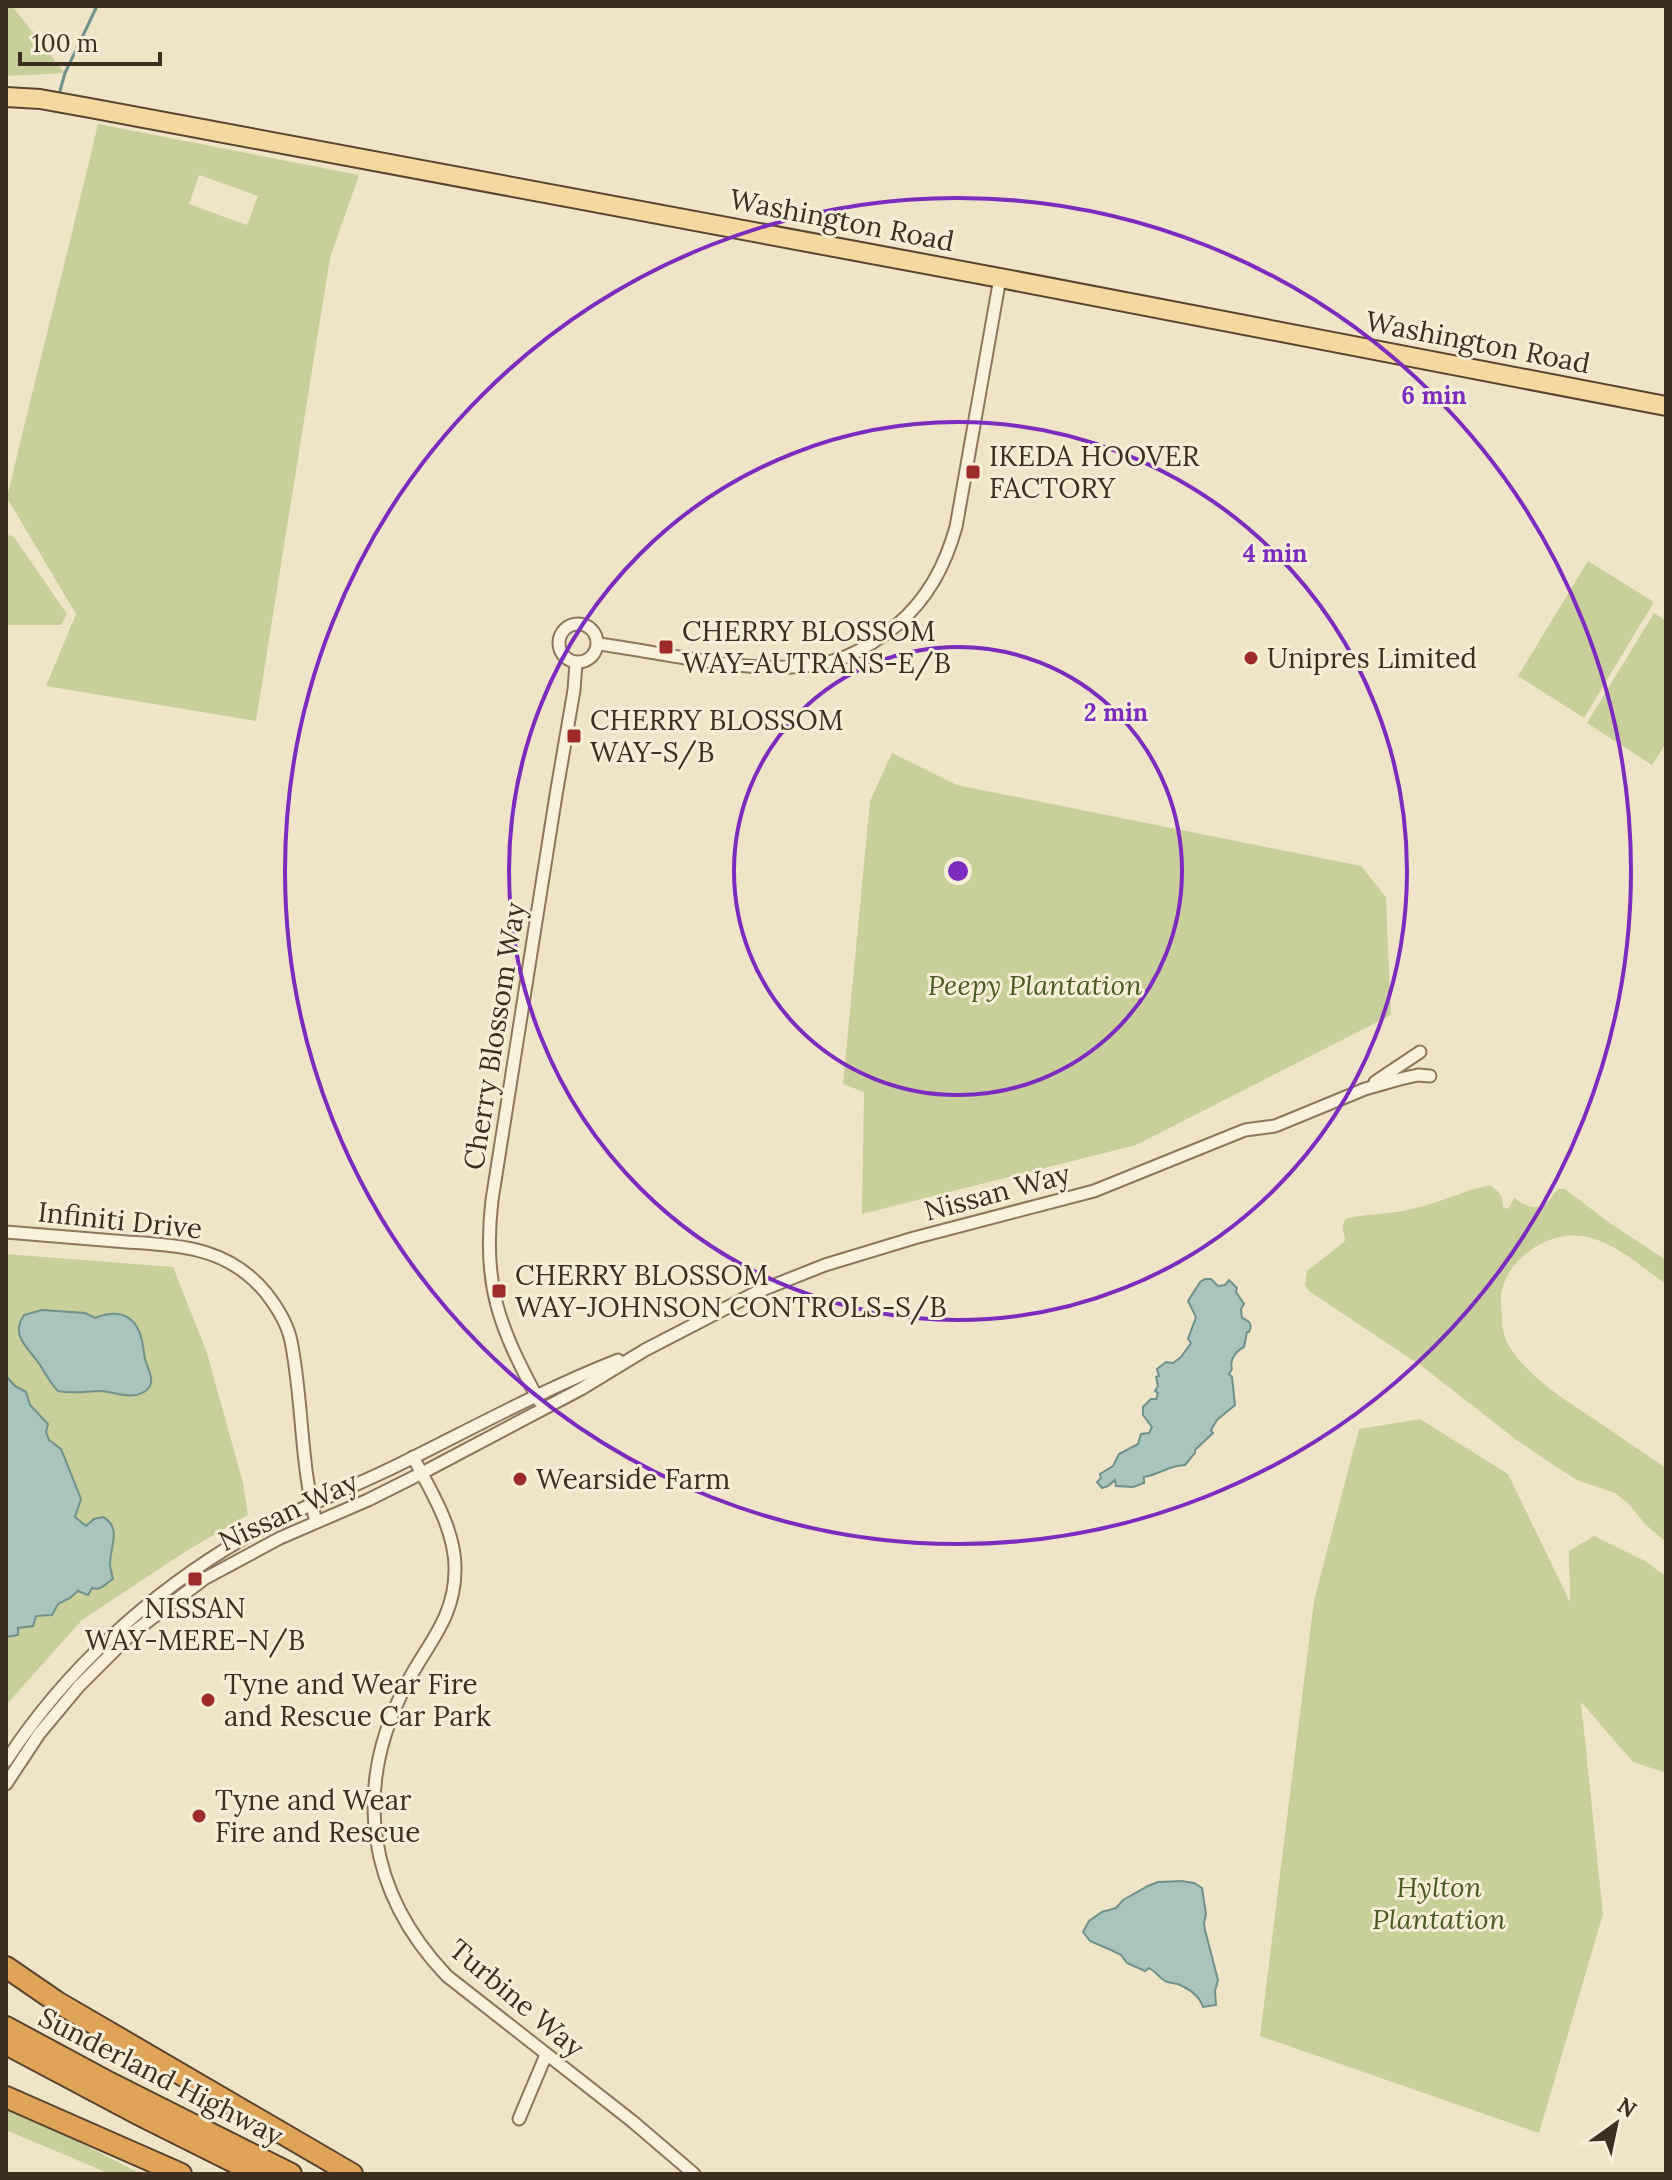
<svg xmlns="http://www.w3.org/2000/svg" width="1672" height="2180" viewBox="0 0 1672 2180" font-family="Lora,serif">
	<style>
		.green { fill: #c9cf9b; fill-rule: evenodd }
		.water { fill: #a9c4bc; stroke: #6f938a; stroke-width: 2 }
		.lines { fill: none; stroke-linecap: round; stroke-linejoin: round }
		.stream { stroke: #6f938a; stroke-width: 3 }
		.street-casing { stroke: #8d765c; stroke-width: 15 }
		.primary-casing { stroke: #5b4430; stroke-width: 22 }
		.highway-casing { stroke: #5b4430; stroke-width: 24 }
		.street { stroke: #faf1dc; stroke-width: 11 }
		.primary { stroke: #f3d9a0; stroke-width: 18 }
		.highway { stroke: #e0a458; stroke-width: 20 }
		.ring { fill: none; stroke: #7b2cbf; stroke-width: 4 }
		.poi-dot { fill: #9e2a2b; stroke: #f7eed8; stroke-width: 3 }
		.labels { text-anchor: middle; stroke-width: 6; stroke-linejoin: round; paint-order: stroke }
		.street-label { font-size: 28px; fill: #3d2e20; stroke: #f7eed8 }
		.poi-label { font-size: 28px; fill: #3d2e20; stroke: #f7eed8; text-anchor: start }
		.park-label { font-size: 28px; font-style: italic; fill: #4d5a26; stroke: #f7eed8 }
		.centre { fill: #7b2cbf; stroke: #f7eed8; stroke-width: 4 }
		.ring-label { font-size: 24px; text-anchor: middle; font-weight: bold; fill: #7b2cbf; stroke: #f7eed8; stroke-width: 6; stroke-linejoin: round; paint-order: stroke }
	</style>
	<rect width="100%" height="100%" fill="#f0e4c8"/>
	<g class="green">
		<path d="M6,6H12L65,73L6,76Z"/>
		<path d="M98,124L359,175L330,258L256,721L46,686L76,614L7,498C36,373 69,249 98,124ZM199,175L258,196L247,225L189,204Z"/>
		<path d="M6,534L14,537L67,614L61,625H6Z"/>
		<path d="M1588,561L1654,602L1584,718L1518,676Z"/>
		<path d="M1654,613L1666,621V743L1652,765L1587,723Z"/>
		<path d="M892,753L957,785L1361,866L1386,897L1391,1015L1136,1145L862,1214L864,1092L843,1084L870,801Z"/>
		<path d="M1490,1185C1499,1192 1503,1195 1503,1207L1508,1209L1514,1198C1523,1203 1534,1212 1545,1204C1550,1201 1553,1194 1558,1189H1565L1611,1224L1666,1260V1284C1640,1266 1614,1241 1582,1236C1547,1231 1505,1260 1501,1296C1501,1302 1501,1309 1502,1315C1502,1324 1503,1336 1508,1344C1529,1379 1567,1401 1600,1423C1622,1438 1644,1453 1666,1468V1542L1645,1524L1629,1504L1615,1493L1577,1480L1549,1462L1514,1438L1423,1367L1309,1291L1305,1285L1307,1271L1345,1241C1345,1232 1339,1225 1347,1218C1369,1214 1394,1214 1416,1208C1441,1202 1465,1190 1490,1185Z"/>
		<path d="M6,1254L173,1267L207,1353L243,1483L248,1515L188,1550L82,1620L6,1705Z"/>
		<path d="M1420,1419L1508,1474L1570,1602L1569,1551L1594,1536L1645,1561L1666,1576V1773L1633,1762L1581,1702L1603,1914L1539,2133L1260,2036L1314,1600L1359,1429Z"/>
		<path d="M6,2110L44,2124L141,2174H110L6,2130Z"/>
	</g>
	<g class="water">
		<path d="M1205,1279H1211L1218,1286L1225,1285L1229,1280L1237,1288L1236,1292L1244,1304L1241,1309L1242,1318C1249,1321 1253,1324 1249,1332H1247L1244,1347C1236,1351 1229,1360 1232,1369L1229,1374L1232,1377L1235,1405L1217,1420L1211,1430L1213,1433L1195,1450V1453L1185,1465C1170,1465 1158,1475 1144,1477V1483L1133,1487L1116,1486L1115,1480L1108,1486L1102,1488L1097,1482L1101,1478L1100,1474L1113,1466L1119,1454L1138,1444L1141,1434L1149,1433L1152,1427L1143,1415V1407L1151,1399H1156L1158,1393L1155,1391L1158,1386L1156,1377L1159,1376L1157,1369L1166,1362L1173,1363L1181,1357L1191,1343L1188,1339L1196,1317L1188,1301L1200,1282Z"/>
		<path d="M42,1310L85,1313L95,1318C122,1307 139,1318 143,1346C144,1350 144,1355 145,1359C148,1370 158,1384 144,1392C130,1400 116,1392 101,1391C86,1391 74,1394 58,1391C50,1383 46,1374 40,1365C30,1349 9,1336 24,1315Z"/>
		<path d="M6,1376L15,1386L26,1392L30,1405L48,1424L46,1432L49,1440L61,1449L81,1499L75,1517L86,1526L94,1519L103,1517C123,1528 109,1549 110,1566C111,1571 112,1575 113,1579C105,1584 101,1591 92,1588L88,1595L78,1591L70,1598L58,1604L52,1615L36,1616L33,1626L18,1628V1635L6,1637Z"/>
		<path d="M1182,1881L1194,1883L1202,1888L1206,1914L1204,1923L1205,1930L1218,1980L1215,1991L1216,2005L1203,2007C1199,1995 1189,1989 1178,1984C1174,1983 1169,1983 1165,1981C1159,1977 1156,1972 1149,1968L1145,1971L1127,1963L1121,1955L1111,1950L1090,1941L1083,1932L1089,1921L1102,1912L1116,1908L1123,1900L1148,1886L1158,1882Z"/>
	</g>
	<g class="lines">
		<path class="stream" d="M60,91L65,73L97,6"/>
		<defs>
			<g id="street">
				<circle cx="578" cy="643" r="19"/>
				<path d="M598,644C671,653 776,683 845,657C864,649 881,638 897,625C928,598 945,566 956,527L1000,278"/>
				<path d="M1375,1082L1420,1052"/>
				<path d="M6,1232C42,1235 79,1238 115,1241C173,1246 225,1243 266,1293C277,1307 287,1322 291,1341C303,1401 300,1463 316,1522"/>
				<path d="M539,1401C499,1327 482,1285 492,1200L556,795L574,690L576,663"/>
				<path d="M413,1457C431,1491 456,1531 455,1570C455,1619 426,1645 406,1685C352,1788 367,1892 447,1976L632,2121L694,2174"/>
				<path d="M6,1761C66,1669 150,1593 244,1538C293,1510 347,1490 398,1465C471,1429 542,1390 618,1360"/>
				<path d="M6,1784L39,1734L79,1686L131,1634L204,1579L280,1538L368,1500L422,1473L581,1389L645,1350L757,1292L825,1265L914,1238L1094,1191L1245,1130L1275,1126L1365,1089L1400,1079L1418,1075L1430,1076"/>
				<path d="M519,2119L546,2055"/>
			</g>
			<path id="primary" d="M6,97L40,99L90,108L1000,278L1666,406"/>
			<g id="highway">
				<path d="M6,1967L57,2002L352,2174"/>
				<path d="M6,2027L110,2083L291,2174"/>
				<path d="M6,2044L136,2113L258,2174"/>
				<path d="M6,2097L181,2174"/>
			</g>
		</defs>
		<use href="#street" class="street-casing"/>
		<use href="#primary" class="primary-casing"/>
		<use href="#highway" class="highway-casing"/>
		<use href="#street" class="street"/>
		<use href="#primary" class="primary"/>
		<use href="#highway" class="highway"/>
	</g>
	<g class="ring">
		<circle cx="958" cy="871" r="224"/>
		<circle cx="958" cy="871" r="449"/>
		<circle cx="958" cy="871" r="673"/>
	</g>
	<g class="poi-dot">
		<rect x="965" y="464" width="16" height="16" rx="4"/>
		<rect x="658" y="639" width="16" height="16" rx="4"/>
		<circle cx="1251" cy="658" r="8"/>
		<rect x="566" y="728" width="16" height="16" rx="4"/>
		<rect x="491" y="1283" width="16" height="16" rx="4"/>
		<circle cx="520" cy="1479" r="8"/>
		<rect x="187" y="1571" width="16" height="16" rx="4"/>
		<circle cx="208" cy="1700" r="8"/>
		<circle cx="199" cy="1816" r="8"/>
	</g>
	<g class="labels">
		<g class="street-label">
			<text transform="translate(842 220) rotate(11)" y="10">Washington Road</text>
			<text transform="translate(1478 342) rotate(11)" y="10">Washington Road</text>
			<text transform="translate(494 1036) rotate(-81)" y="10">Cherry Blossom Way</text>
			<text transform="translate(997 1192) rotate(-15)" y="10">Nissan Way</text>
			<text transform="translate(120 1220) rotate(6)" y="10">Infiniti Drive</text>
			<text transform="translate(288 1511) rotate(-25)" y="10">Nissan Way</text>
			<text transform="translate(517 1998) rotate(40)" y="10">Turbine Way</text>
			<text transform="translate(161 2076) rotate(27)" y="10">Sunderland Highway</text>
		</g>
		<g class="poi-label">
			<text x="989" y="466">IKEDA HOOVER<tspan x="989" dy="32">FACTORY</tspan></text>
			<text x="682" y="641">CHERRY BLOSSOM<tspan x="682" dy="32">WAY-AUTRANS-E/B</tspan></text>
			<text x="1267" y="668">Unipres Limited</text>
			<text x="590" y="730">CHERRY BLOSSOM<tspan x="590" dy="32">WAY-S/B</tspan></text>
			<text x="515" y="1285">CHERRY BLOSSOM<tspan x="515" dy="32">WAY-JOHNSON CONTROLS-S/B</tspan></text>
			<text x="536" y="1489">Wearside Farm</text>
			<text x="195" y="1618" text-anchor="middle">NISSAN<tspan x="195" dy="32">WAY-MERE-N/B</tspan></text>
			<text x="224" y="1694">Tyne and Wear Fire<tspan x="224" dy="32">and Rescue Car Park</tspan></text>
			<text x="215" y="1810">Tyne and Wear<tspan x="215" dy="32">Fire and Rescue</tspan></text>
		</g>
		<g class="park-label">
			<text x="1035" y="995">Peepy Plantation</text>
			<text x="1439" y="1897">Hylton<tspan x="1439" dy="32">Plantation</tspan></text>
		</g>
	</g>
	<circle cx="958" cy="871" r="12" class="centre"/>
	<g class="ring-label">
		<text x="1434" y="404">6 min</text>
		<text x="1275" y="562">4 min</text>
		<text x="1116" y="721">2 min</text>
	</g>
	<rect width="1672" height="2180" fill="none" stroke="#3d2e20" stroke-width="16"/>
	<g transform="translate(1616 2124) rotate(33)" stroke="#f7eed8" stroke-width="6" paint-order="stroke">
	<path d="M0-6L14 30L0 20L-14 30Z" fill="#3d2e20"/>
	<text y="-12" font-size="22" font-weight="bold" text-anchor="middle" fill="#3d2e20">N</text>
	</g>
	<path d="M20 52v12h140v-12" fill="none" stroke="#3d2e20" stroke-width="4"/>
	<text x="32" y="52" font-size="24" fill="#3d2e20" stroke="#f7eed8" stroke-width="6" paint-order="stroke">100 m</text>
</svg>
